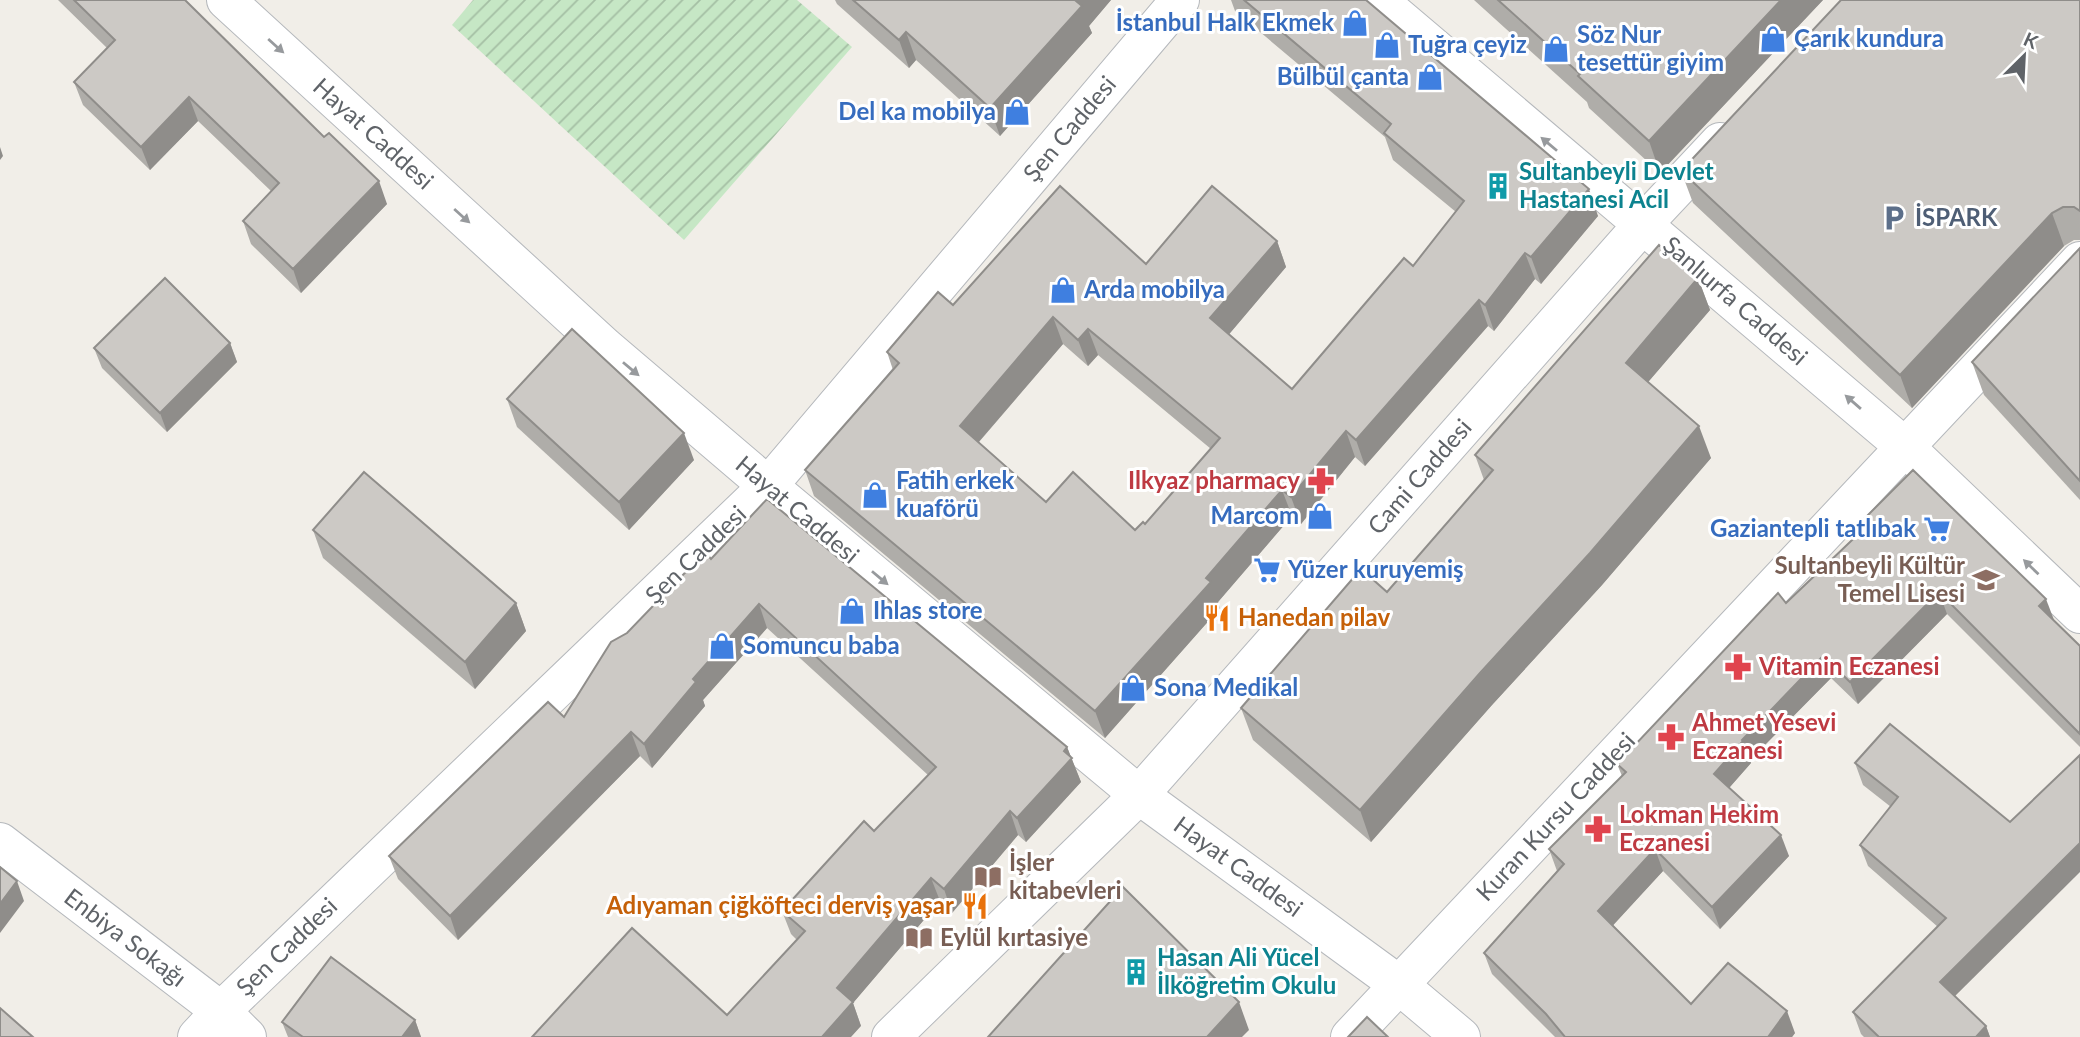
<svg xmlns="http://www.w3.org/2000/svg" width="2080" height="1037" viewBox="0 0 2080 1037" font-family="Lato,sans-serif">
	<style>
		.garden { fill: url(#garden-furrows) }
		.lines { fill: none; stroke-linecap: round; stroke-linejoin: round }
		.minor-casing { stroke: #b5b8bc; stroke-width: 40 }
		.tertiary-casing { stroke: #b5b8bc; stroke-width: 40 }
		.minor { stroke: #fff; stroke-width: 38 }
		.tertiary { stroke: #fff; stroke-width: 38 }
		.wall { fill: #afada9; fill-rule: evenodd }
		.shaded-wall { fill: #8f8d8a }
		.building { fill: #ccc9c5; stroke: #8f8d8a; stroke-width: 2; fill-rule: evenodd }
		.oneway { fill: #979a9d }
		.labels { text-anchor: middle; stroke-width: 6; stroke-linejoin: round; paint-order: stroke }
		.shop-label { font-size: 24px; font-weight: bold; fill: #366cbe; stroke: #fff; text-anchor: start }
		.street-label { font-size: 24px; fill: #5f6368; stroke: #fff }
		.culture-label { font-size: 24px; font-weight: bold; fill: #0d838f; stroke: #fff; text-anchor: start }
		.service-label { font-size: 24px; font-weight: bold; fill: #4e5e75; stroke: #fff; text-anchor: start }
		.health-label { font-size: 24px; font-weight: bold; fill: #be3a42; stroke: #fff; text-anchor: start }
		.education-label { font-size: 24px; font-weight: bold; fill: #785e54; stroke: #fff; text-anchor: start }
		.food-label { font-size: 24px; font-weight: bold; fill: #c56008; stroke: #fff; text-anchor: start }
	</style>
	<defs>
		<pattern id="garden-furrows" width="10" height="10" patternUnits="userSpaceOnUse" patternTransform="scale(1.75)"><rect width="10" height="10" fill="#c6e7c5"/><path d="M-1 1l2-2M0 10L10 0M9 11l2-2" fill="none" stroke="#a4bfa4"/></pattern>
	</defs>
	<rect width="100%" height="100%" fill="#f1eee8"/>
	<path class="garden" d="M473,0H797L852,47L684,240L452,25Z"/>
	<g class="lines">
		<defs>
			<g id="minor">
				<path d="M226,0L605,347L768,486L1139,795L1398,984L1461,1037"/>
				<path d="M1905,447L2080,261"/>
				<path d="M0,842L221,1011L247,1037"/>
				<path d="M197,1037L221,1011L768,486L1180,0"/>
				<path d="M891,1037L1139,795L1644,223L1720,142"/>
			</g>
			<g id="tertiary">
				<path d="M1378,0L1905,447L2080,614"/>
				<path d="M1350,1037L1905,447"/>
			</g>
		</defs>
		<use href="#minor" class="minor-casing"/>
		<use href="#tertiary" class="tertiary-casing"/>
		<use href="#minor" class="minor"/>
		<use href="#tertiary" class="tertiary"/>
	</g>
	<g class="wall">
		<path d="M58,0H185L387,204L301,293L251,244L243,221L271,191L198,121L150,170L83,105L74,82L107,48Z"/>
		<path d="M835,0H1111L1089,26L1092,33L1000,136L916,60L909,68L837,4Z"/>
		<path d="M1231,0H1366L1598,216L1541,284L1535,279L1494,331L1488,326L1365,466L1355,457L1301,524L1292,516L1218,602L1220,608L1105,738L814,496L805,470L893,370L887,352L953,305L1146,264L1277,241L1286,267L1229,334L1292,389L1413,266L1456,212L1393,160L1385,137L1235,11ZM1063,344L1088,366L1098,355L1211,449L1145,524L1135,530L1046,502L979,442Z"/>
		<path d="M1474,0H1823L1660,173L1589,108L1587,102Z"/>
		<path d="M2080,0V240H2074L2064,246L1912,408L1693,203L1681,171Z"/>
		<path d="M2080,248V500L1984,395L1972,362Z"/>
		<path d="M1698,278L1710,310L1648,382L1711,458L1602,585L1492,705L1371,842L1253,740L1241,708L1387,592L1484,480L1475,455Z"/>
		<path d="M230,343L237,362L167,432L102,368L94,348Z"/>
		<path d="M507,399L694,460L629,530L517,427Z"/>
		<path d="M1865,518L2054,620L2080,646V747L1947,614L1858,704L1831,678L1750,760L1751,763L1729,788L1789,856L1720,929L1663,871L1613,925L1691,1004L1795,1033L1792,1037H1555L1492,974L1484,953L1557,871L1549,849L1622,776L1617,764L1867,525Z"/>
		<path d="M313,530L516,603L526,631L475,689L323,558Z"/>
		<path d="M711,559L1067,747L1081,782L1026,842L1018,835L952,913L940,901L853,1003L861,1026L727,1015L797,940L791,934L782,911L874,831L928,775L767,628L703,700L705,706L652,768L640,756L458,940L398,879L389,856L564,717L627,633Z"/>
		<path d="M1855,763L2010,822L1955,996L1986,1026L1990,1037H1864L1861,1034L1853,1012L1938,927L1868,866L1860,845L1891,807L1863,785Z"/>
		<path d="M415,1020L421,1037H288L282,1022Z"/>
	</g>
	<g class="shaded-wall">
		<path d="M1078,0H1111L1089,26L1092,33L1000,136L990,108Z"/>
		<path d="M1781,0H1823L1660,173L1649,141Z"/>
		<path d="M906,32L916,60L909,68L899,40Z"/>
		<path d="M189,97L198,121L150,170L141,147Z"/>
		<path d="M0,147L3,156L0,160Z"/>
		<path d="M379,181L387,204L301,293L293,269Z"/>
		<path d="M1589,189L1598,216L1541,284L1531,257Z"/>
		<path d="M2052,213L2064,246L1912,408L1900,375Z"/>
		<path d="M1277,241L1286,267L1220,345L1210,318Z"/>
		<path d="M1525,253L1535,279L1494,331L1485,305Z"/>
		<path d="M1698,278L1710,310L1637,395L1626,363Z"/>
		<path d="M1479,300L1488,326L1365,466L1356,440Z"/>
		<path d="M1053,317L1063,344L970,452L960,426Z"/>
		<path d="M1088,329L1098,355L1088,366L1078,340Z"/>
		<path d="M230,343L237,362L167,432L160,413Z"/>
		<path d="M1699,426L1711,458L1602,585L1492,705L1371,842L1360,810Z"/>
		<path d="M1346,431L1355,457L1301,524L1291,497Z"/>
		<path d="M684,433L694,460L629,530L619,502Z"/>
		<path d="M1282,490L1292,516L1218,602L1220,608L1105,738L1095,711L1206,578Z"/>
		<path d="M1939,592L1947,614L1858,704L1850,682Z"/>
		<path d="M2046,599L2054,620L2039,606Z"/>
		<path d="M516,603L526,631L475,689L465,662Z"/>
		<path d="M759,604L767,628L703,700L705,706L652,768L644,744L693,679Z"/>
		<path d="M1823,656L1831,678L1750,760L1751,763L1722,796L1714,774L1742,740Z"/>
		<path d="M631,732L640,756L458,940L450,916Z"/>
		<path d="M1067,747L1081,782L1026,842L1017,818Z"/>
		<path d="M1010,811L1018,835L952,913L944,889Z"/>
		<path d="M1781,835L1789,856L1720,929L1712,907Z"/>
		<path d="M2080,843V872L1948,1003L1940,982Z"/>
		<path d="M1655,849L1663,871L1606,933L1598,911Z"/>
		<path d="M931,878L940,901L853,1003L861,1026L851,1037H822L837,988Z"/>
		<path d="M17,881L24,901L0,933V904Z"/>
		<path d="M1239,1002L1249,1030L1242,1037H1207Z"/>
		<path d="M1787,1011L1795,1033L1792,1037H1768Z"/>
		<path d="M415,1020L421,1037H402Z"/>
		<path d="M1986,1026L1990,1037H1976Z"/>
	</g>
	<g class="building">
		<path d="M74,0H185L324,137L329,133L379,181L293,269L243,221L279,183L189,97L141,147L74,82L115,40Z"/>
		<path d="M853,0H1078L1076,1L1082,6L990,108L906,32L899,40Z"/>
		<path d="M1244,0H1366L1589,189L1531,257L1525,253L1485,305L1479,300L1356,440L1346,431L1291,497L1282,490L1206,578L1211,582L1095,711L805,470L899,363L887,352L938,292L953,305L1060,186L1146,264L1212,186L1277,241L1210,318L1292,389L1404,258L1413,266L1464,201L1384,133L1391,124ZM1053,317L1078,340L1088,329L1220,438L1145,524L1143,522L1135,530L1073,472L1046,502L960,426Z"/>
		<path d="M1498,0H1781L1649,141L1578,76L1580,74Z"/>
		<path d="M1841,0H2080V211L2074,207H2063L2052,213L1900,375L1681,171Z"/>
		<path d="M1659,245L1698,278L1626,363L1699,426L1590,553L1480,673L1360,810L1241,708L1361,569L1387,592L1493,470L1475,455Z"/>
		<path d="M2080,248V481L1972,362Z"/>
		<path d="M165,278L230,343L160,413L94,348Z"/>
		<path d="M572,329L684,433L619,502L507,399Z"/>
		<path d="M1913,470L2046,599L2039,606L2080,646V734L1939,592L1850,682L1823,656L1742,740L1743,741L1714,774L1781,835L1712,907L1655,849L1598,911L1691,1004L1728,963L1787,1011L1768,1037H1565L1546,1014L1484,953L1564,864L1549,849L1626,772L1617,764L1778,593L1786,603L1870,523L1865,518Z"/>
		<path d="M364,472L516,603L465,662L313,530Z"/>
		<path d="M767,499L1067,747L1064,751L1072,758L1017,818L1010,811L944,889L931,878L837,988L853,1002L822,1037H532L632,928L727,1015L805,931L782,911L864,821L874,831L936,767L759,604L693,679L696,682L644,744L631,732L450,916L389,856L548,702L564,717L611,642L627,633L705,552L711,559Z"/>
		<path d="M1890,724L2010,822L2080,755V843L1940,982L1986,1026L1976,1037H1879L1853,1012L1946,918L1860,845L1898,797L1855,763Z"/>
		<path d="M0,867L17,881L0,904Z"/>
		<path d="M1123,887L1239,1002L1207,1037H988Z"/>
		<path d="M331,957L415,1020L402,1037H303L282,1022Z"/>
		<path d="M0,1008L33,1037H0Z"/>
		<path d="M1367,1017L1388,1037H1348Z"/>
	</g>
	<defs><path id="oneway-solid" d="M-6-.8H1V-3.2L6.5 0L1 3.2V.8H-6Z" transform="scale(1.75)"/></defs>
	<g class="oneway">
		<use href="#oneway-solid" transform="translate(276 46) rotate(42)"/>
		<use href="#oneway-solid" transform="translate(1549 144) rotate(-140)"/>
		<use href="#oneway-solid" transform="translate(462 216) rotate(42)"/>
		<use href="#oneway-solid" transform="translate(631 369) rotate(40)"/>
		<use href="#oneway-solid" transform="translate(1853 402) rotate(-139)"/>
		<use href="#oneway-solid" transform="translate(2031 567) rotate(-136)"/>
		<use href="#oneway-solid" transform="translate(880 578) rotate(40)"/>
	</g>
	<defs>
		<symbol id="shop-bare" viewBox="-9 -9 18 18"><path d="M-5-2.5h2.3a2.7 3.5 0 0 1 5.4 0H5L5.5 6h-11ZM-1.5-2.5h3a1.5 2.3 0 0 0-3 0Z" fill="#3f7fe0" stroke="#fff" stroke-width="2.5" paint-order="stroke"/></symbol>
		<symbol id="building-bare" viewBox="-9 -9 18 18"><path d="M-4-6H4V6H1V3H-1V6H-4ZM-2.5-4.3h1.7v1.8h-1.7ZM.8-4.3h1.7v1.8H.8ZM-2.5-1h1.7V.8h-1.7ZM.8-1h1.7V.8H.8Z" fill="#0f9aa8" stroke="#fff" stroke-width="2.5" paint-order="stroke"/></symbol>
		<symbol id="parking-bare" viewBox="-9 -9 18 18"><path d="M-3.5-5.5H1a3.5 3.5 0 0 1 0 7H-1V5.5H-3.5ZM-1-3.4V-.6H.8a1.4 1.4 0 0 0 0-2.8Z" fill="#5c6f8a" stroke="#fff" stroke-width="2.5" paint-order="stroke"/></symbol>
		<symbol id="pharmacy-bare" viewBox="-9 -9 18 18"><path d="M-2-6h4v4h4v4h-4v4h-4v-4h-4v-4h4Z" fill="#e0444e" stroke="#fff" stroke-width="2.5" paint-order="stroke"/></symbol>
		<symbol id="supermarket-bare" viewBox="-9 -9 18 18"><path d="M-6-5.5h2.5l.6 2H6L4.5 2H-2.5L-4.4-4H-6ZM-1.5 3.2a1.3 1.3 0 1 0 .1 0ZM3 3.2a1.3 1.3 0 1 0 .1 0Z" fill="#3f7fe0" stroke="#fff" stroke-width="2.5" paint-order="stroke"/></symbol>
		<symbol id="school-bare" viewBox="-9 -9 18 18"><path d="M0-5L7-2L0 1L-7-2ZM-4 1L0 2.5L4 1V4Q0 6-4 4Z" fill="#8d6e63" stroke="#fff" stroke-width="2.5" paint-order="stroke"/></symbol>
		<symbol id="restaurant-bare" viewBox="-9 -9 18 18"><path d="M-5-6h1v4h1v-4h1v4h1v-4h1v5L-1.5 .5V6h-2V.5L-5-1ZM5-6V6H3V1.5H1.5Q1.5-4 5-6Z" fill="#e8710a" stroke="#fff" stroke-width="2.5" paint-order="stroke"/></symbol>
		<symbol id="library-bare" viewBox="-9 -9 18 18"><path d="M-6-4Q-3-5.5-.7-3.5V5Q-3 3-6 4ZM6-4Q3-5.5 .7-3.5V5Q3 3 6 4Z" fill="#8d6e63" stroke="#fff" stroke-width="2.5" paint-order="stroke"/></symbol>
	</defs>
	<g fill-rule="evenodd">
		<use href="#shop-bare" x="1336" y="4" width="38" height="38"/>
		<use href="#shop-bare" x="1754" y="20" width="38" height="38"/>
		<use href="#shop-bare" x="1368" y="26" width="38" height="38"/>
		<use href="#shop-bare" x="1537" y="30" width="38" height="38"/>
		<use href="#shop-bare" x="1411" y="58" width="38" height="38"/>
		<use href="#shop-bare" x="998" y="93" width="38" height="38"/>
		<use href="#building-bare" x="1479" y="167" width="38" height="38"/>
		<use href="#parking-bare" x="1875" y="199" width="38" height="38"/>
		<use href="#shop-bare" x="1044" y="271" width="38" height="38"/>
		<use href="#pharmacy-bare" x="1302" y="462" width="38" height="38"/>
		<use href="#shop-bare" x="856" y="476" width="38" height="38"/>
		<use href="#shop-bare" x="1301" y="497" width="38" height="38"/>
		<use href="#supermarket-bare" x="1918" y="510" width="38" height="38"/>
		<use href="#supermarket-bare" x="1248" y="551" width="38" height="38"/>
		<use href="#school-bare" x="1967" y="561" width="38" height="38"/>
		<use href="#shop-bare" x="833" y="592" width="38" height="38"/>
		<use href="#restaurant-bare" x="1198" y="599" width="38" height="38"/>
		<use href="#shop-bare" x="703" y="627" width="38" height="38"/>
		<use href="#pharmacy-bare" x="1719" y="648" width="38" height="38"/>
		<use href="#shop-bare" x="1114" y="669" width="38" height="38"/>
		<use href="#pharmacy-bare" x="1652" y="718" width="38" height="38"/>
		<use href="#pharmacy-bare" x="1579" y="810" width="38" height="38"/>
		<use href="#library-bare" x="969" y="858" width="38" height="38"/>
		<use href="#restaurant-bare" x="956" y="887" width="38" height="38"/>
		<use href="#library-bare" x="900" y="919" width="38" height="38"/>
		<use href="#building-bare" x="1117" y="953" width="38" height="38"/>
	</g>
	<g class="labels">
		<g class="shop-label">
			<text x="1334" y="31" text-anchor="end">İstanbul Halk Ekmek</text>
			<text x="1577" y="43">Söz Nur<tspan x="1577" dy="28">tesettür giyim</tspan></text>
			<text x="1794" y="47">Çarık kundura</text>
			<text x="1408" y="53">Tuğra çeyiz</text>
			<text x="1409" y="85" text-anchor="end">Bülbül çanta</text>
			<text x="996" y="120" text-anchor="end">Del ka mobilya</text>
			<text x="1084" y="298">Arda mobilya</text>
			<text x="896" y="489">Fatih erkek<tspan x="896" dy="28">kuaförü</tspan></text>
			<text x="1299" y="524" text-anchor="end">Marcom</text>
			<text x="1916" y="537" text-anchor="end">Gaziantepli tatlıbak</text>
			<text x="1288" y="578">Yüzer kuruyemiş</text>
			<text x="873" y="619">Ihlas store</text>
			<text x="743" y="654">Somuncu baba</text>
			<text x="1154" y="696">Sona Medikal</text>
		</g>
		<g class="street-label">
			<text transform="translate(1070 129) rotate(-50)" y="8">Şen Caddesi</text>
			<text transform="translate(373 134) rotate(42)" y="8">Hayat Caddesi</text>
			<text transform="translate(1735 301) rotate(41)" y="8">Şanlıurfa Caddesi</text>
			<text transform="translate(1420 477) rotate(-49)" y="8">Cami Caddesi</text>
			<text transform="translate(797 510) rotate(40)" y="8">Hayat Caddesi</text>
			<text transform="translate(696 555) rotate(-44)" y="8">Şen Caddesi</text>
			<text transform="translate(1556 817) rotate(-47)" y="8">Kuran Kursu Caddesi</text>
			<text transform="translate(1238 867) rotate(36)" y="8">Hayat Caddesi</text>
			<text transform="translate(125 938) rotate(37)" y="8">Enbiya Sokağı</text>
			<text transform="translate(287 947) rotate(-44)" y="8">Şen Caddesi</text>
		</g>
		<g class="culture-label">
			<text x="1519" y="180">Sultanbeyli Devlet<tspan x="1519" dy="28">Hastanesi Acil</tspan></text>
			<text x="1157" y="966">Hasan Ali Yücel<tspan x="1157" dy="28">İlköğretim Okulu</tspan></text>
		</g>
		<g class="service-label">
			<text x="1915" y="226">İSPARK</text>
		</g>
		<g class="health-label">
			<text x="1300" y="489" text-anchor="end">Ilkyaz pharmacy</text>
			<text x="1759" y="675">Vitamin Eczanesi</text>
			<text x="1692" y="731">Ahmet Yesevi<tspan x="1692" dy="28">Eczanesi</tspan></text>
			<text x="1619" y="823">Lokman Hekim<tspan x="1619" dy="28">Eczanesi</tspan></text>
		</g>
		<g class="education-label">
			<text x="1965" y="574" text-anchor="end">Sultanbeyli Kültür<tspan x="1965" dy="28">Temel Lisesi</tspan></text>
			<text x="1009" y="871">İşler<tspan x="1009" dy="28">kitabevleri</tspan></text>
			<text x="940" y="946">Eylül kırtasiye</text>
		</g>
		<g class="food-label">
			<text x="1238" y="626">Hanedan pilav</text>
			<text x="954" y="914" text-anchor="end">Adıyaman çiğköfteci derviş yaşar</text>
		</g>
	</g>
	<g transform="translate(2024 56) rotate(24)" stroke="#ffffff" stroke-width="5" paint-order="stroke">
	<path d="M0-5L12 26L0 18L-12 26Z" fill="#5f6368"/>
	<text y="-10" font-size="19" font-weight="bold" text-anchor="middle" fill="#5f6368">K</text>
	</g>
</svg>
